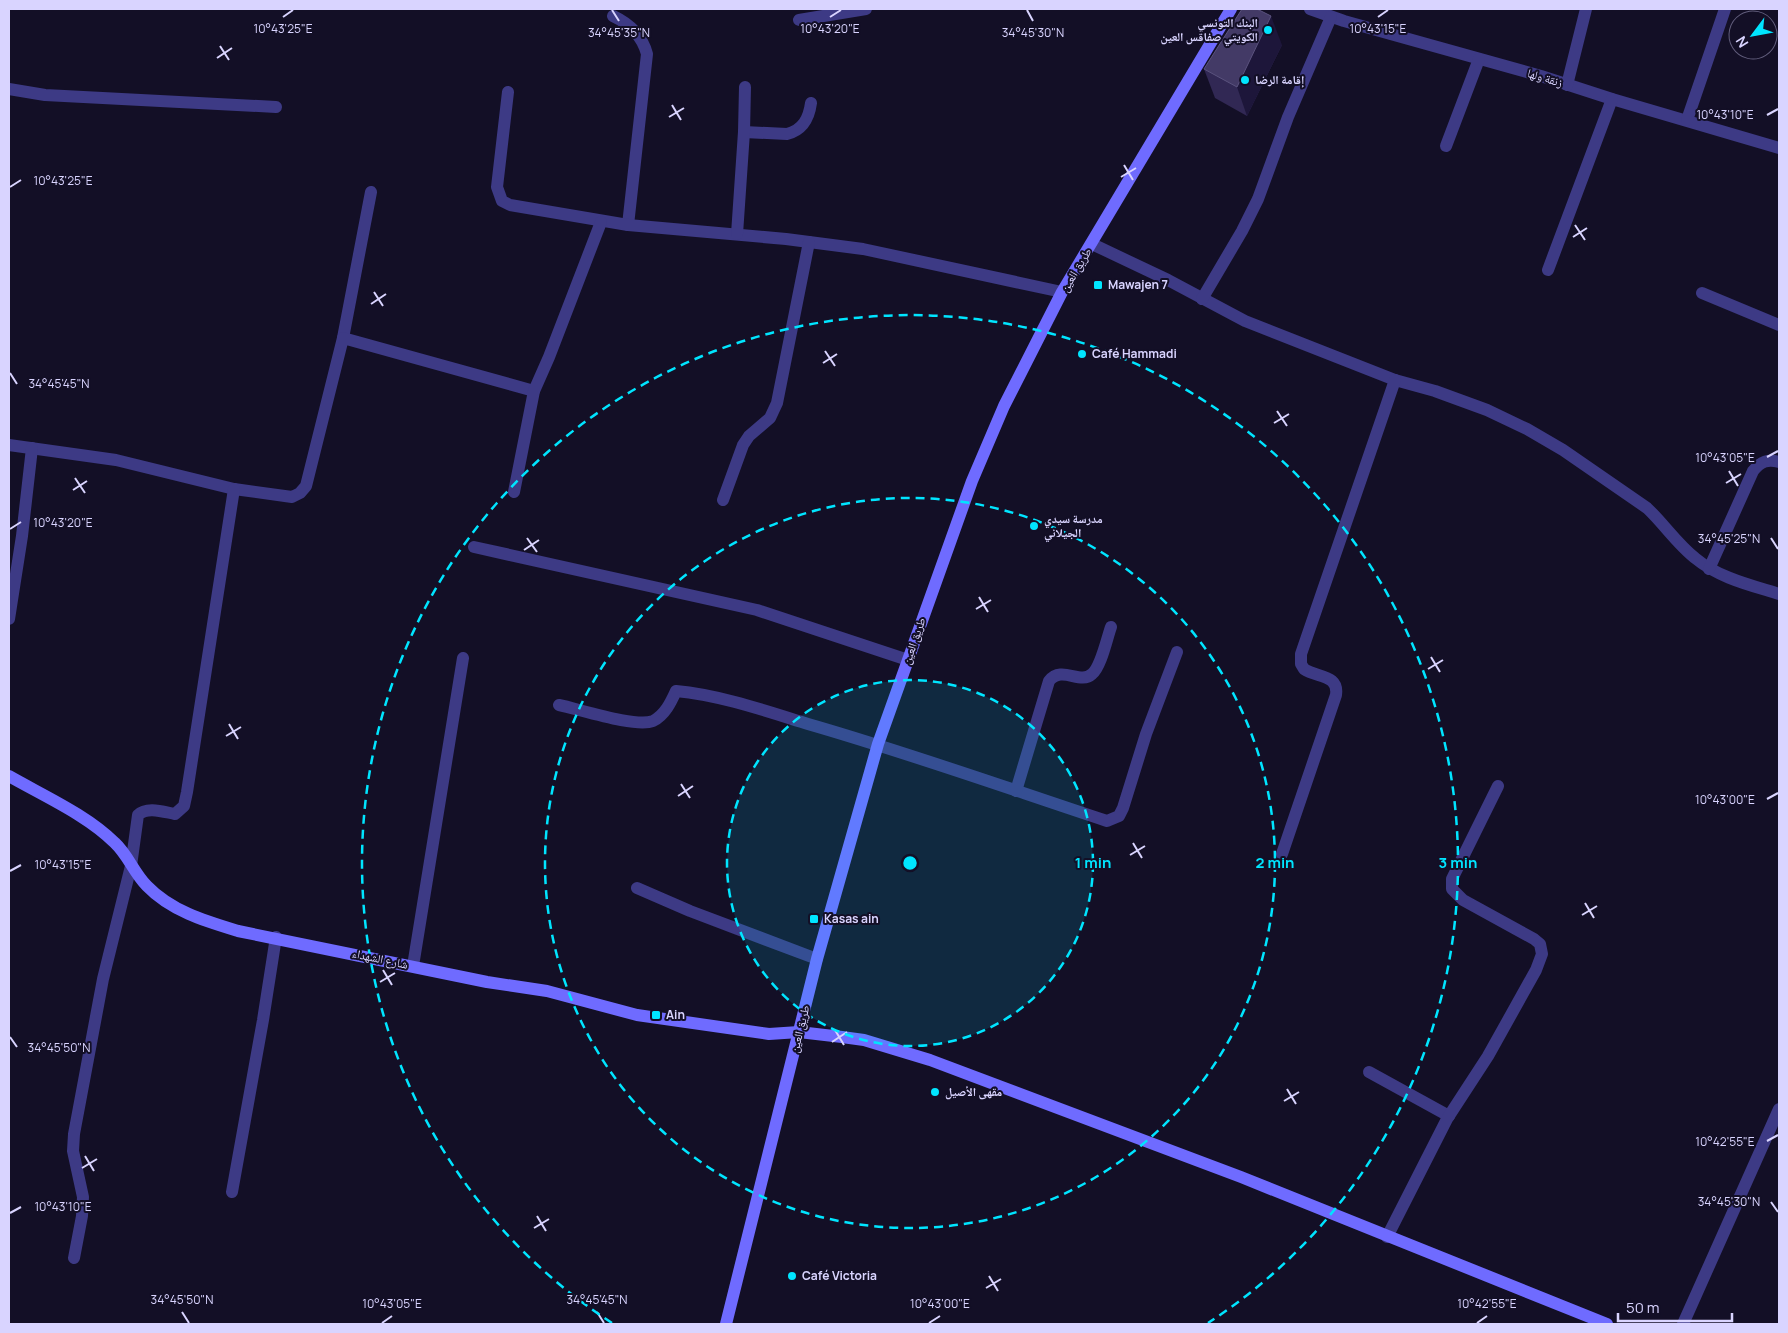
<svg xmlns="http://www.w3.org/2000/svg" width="1788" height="1333" viewBox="0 0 1788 1333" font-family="Manrope,'Noto Naskh Arabic',sans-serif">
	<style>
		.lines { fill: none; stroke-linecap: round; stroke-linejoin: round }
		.street { stroke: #3d3a85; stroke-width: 12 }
		.secondary { stroke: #6f6bff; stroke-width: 12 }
		.wall { fill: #312854 }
		.shaded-wall { fill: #1d163a }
		.building { fill: #433a66; stroke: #5a527e }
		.ticks { fill: none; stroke: #d9d4ff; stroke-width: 2 }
		.ring { fill: none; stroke: #00e5ff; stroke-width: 2.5; stroke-dasharray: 9 6 }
		.poi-dot { fill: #00e5ff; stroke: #130f26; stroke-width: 2 }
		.labels { text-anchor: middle; stroke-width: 4; stroke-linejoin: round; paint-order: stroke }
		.poi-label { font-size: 12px; font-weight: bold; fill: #d9d4ff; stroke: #130f26; text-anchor: start }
		.street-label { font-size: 12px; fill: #d9d4ff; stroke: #130f26 }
		.ticks-label { font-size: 12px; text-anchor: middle; fill: #d9d4ff; stroke: #130f26; stroke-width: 4; stroke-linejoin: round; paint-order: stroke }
		.centre { fill: #00e5ff; stroke: #130f26; stroke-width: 2.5 }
		.ring-label { font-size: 15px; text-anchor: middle; font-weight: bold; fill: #00e5ff; stroke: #130f26; stroke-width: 4; stroke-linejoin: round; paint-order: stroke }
	</style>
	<rect width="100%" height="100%" fill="#130f26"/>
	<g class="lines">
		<g class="street">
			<path d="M1310,9L1344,21L1541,76L1612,99L1779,148"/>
			<path d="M613,16C630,24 642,35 647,54L628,225"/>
			<path d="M799,20L866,9"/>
			<path d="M1567,85L1586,9"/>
			<path d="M9,89L45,95L276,107"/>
			<path d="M508,92L497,187L502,201L510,205L628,225L786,239L863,249L1062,292"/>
			<path d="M1687,120L1725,9"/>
			<path d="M744,132L787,134C803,130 809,118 811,103"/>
			<path d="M1446,146L1479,59"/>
			<path d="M737,234L744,132L745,87"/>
			<path d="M1092,244L1168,280L1245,321L1395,380L1435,391L1487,410L1527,429L1563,450L1647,508C1664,524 1677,544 1695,558C1719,578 1750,585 1779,594"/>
			<path d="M1548,270L1612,99"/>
			<path d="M1702,293L1779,325"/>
			<path d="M1202,299L1242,231L1258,199L1288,117L1331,17"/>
			<path d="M343,338L371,192"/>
			<path d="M9,445L116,460L234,489L292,497L300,493L306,486L343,338L534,391"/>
			<path d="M514,492L534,391L549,357L601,222"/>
			<path d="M723,500L743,445L749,436L770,418L777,403L809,242"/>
			<path d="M474,547L757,610L908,660"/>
			<path d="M1709,569L1753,471C1761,461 1768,459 1779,462"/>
			<path d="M9,619L22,536L32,448"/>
			<path d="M559,705C579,709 636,728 653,721C665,715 671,702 676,691C720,695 766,711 808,724C909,753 1007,788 1107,821L1119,816L1123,808L1146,734L1177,652"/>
			<path d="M1016,791L1049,681C1062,665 1080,685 1092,674C1101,667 1107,638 1111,627"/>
			<path d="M1282,854L1336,695C1339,674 1317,678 1304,669L1301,664V654L1395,380"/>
			<path d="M637,888L690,911L817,959"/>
			<path d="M413,966L463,658"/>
			<path d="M1369,1072L1449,1116"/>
			<path d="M232,1192L263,1020L276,937"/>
			<path d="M1387,1237L1447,1119L1488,1056L1536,970L1542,954L1540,944L1534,939L1463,900L1452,889V879L1498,786"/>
			<path d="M74,1258L82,1216L83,1197L73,1151L74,1134L103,979L131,866L138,815C147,806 164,812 175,814L184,806L187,792L234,489"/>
			<path d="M1683,1324L1779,1109"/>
		</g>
		<g class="secondary">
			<path d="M9,776C44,796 87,815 115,843C128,855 134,873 147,886C171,911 205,921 238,931L487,982L547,991L637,1015L769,1034L799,1032L842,1037L864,1040L930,1060L1241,1177L1607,1324"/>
			<path d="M726,1324L817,959L878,744L972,481L1004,406L1062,292L1231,9"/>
		</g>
	</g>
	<path class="wall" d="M1282,45L1247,116L1215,98L1204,69Z"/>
	<path class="shaded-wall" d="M1271,16L1282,45L1247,116L1237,87Z"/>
	<path class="building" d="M1242,9H1257L1271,16L1237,87L1204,69Z"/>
	<path class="ticks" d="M612,10L619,21M1027,10L1033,21M283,17L293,10M830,17L841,10M1378,17L1388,10M220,46L229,60M217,58L232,48M672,105L681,120M1767,115L1778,109M669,117L684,108M1124,165L1133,180M1121,177L1136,168M10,187L21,180M1575,225L1585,240M1573,237L1587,228M374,292L383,306M371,304L386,294M825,351L835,366M823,363L837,354M10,373L17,384M1277,411L1287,426M1274,423L1289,414M1767,457L1778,451M1729,471L1738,486M75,478L85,493M1726,483L1741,474M73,490L87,481M10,529L21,522M527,538L537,552M1771,538L1778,549M524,550L539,540M979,597L988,612M976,609L991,600M1431,657L1440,672M1428,669L1443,660M229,724L238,739M226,736L241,727M681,784L690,798M678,796L693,786M1767,799L1778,793M1133,843L1142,858M1130,855L1145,846M10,871L21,865M1585,903L1594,918M1582,915L1597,906M383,970L392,985M380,982L395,973M835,1030L844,1045M10,1037L17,1047M832,1042L847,1032M1287,1089L1296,1104M1284,1101L1299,1092M1767,1141L1778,1135M85,1156L94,1171M82,1168L97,1159M1771,1202L1778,1212M10,1213L21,1207M537,1216L546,1231M534,1228L549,1219M989,1276L998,1291M986,1288L1001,1279M182,1312L189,1323M597,1312L604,1323M382,1323L392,1316M929,1323L940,1316M1477,1323L1487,1316"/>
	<circle cx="910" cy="863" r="183" fill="#00e5ff" fill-opacity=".12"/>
	<g class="ring">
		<circle cx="910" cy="863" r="183"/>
		<circle cx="910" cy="863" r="365"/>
		<path d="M612 1323A548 548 0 1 1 1208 1323"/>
	</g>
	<g class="poi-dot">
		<circle cx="1268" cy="30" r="5"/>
		<circle cx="1245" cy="80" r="5"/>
		<rect x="1093" y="280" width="10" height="10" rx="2.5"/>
		<circle cx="1082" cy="354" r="5"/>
		<circle cx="1034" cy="526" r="5"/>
		<rect x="809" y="914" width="10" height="10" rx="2.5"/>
		<rect x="651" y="1010" width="10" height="10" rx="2.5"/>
		<circle cx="935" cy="1092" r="5"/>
		<circle cx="792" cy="1276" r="5"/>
	</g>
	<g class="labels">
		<g class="poi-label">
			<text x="1258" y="27" text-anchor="end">البنك التونسي<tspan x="1258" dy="14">الكويتي صفاقس العين</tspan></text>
			<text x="1255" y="84">إقامة الرضا</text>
			<text x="1108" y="289">Mawajen 7</text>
			<text x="1092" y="358">Café Hammadi</text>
			<text x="1044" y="523">مدرسة سيدي<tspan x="1044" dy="14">الجيلاني</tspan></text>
			<text x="824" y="923">Kasas ain</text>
			<text x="666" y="1019">Ain</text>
			<text x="945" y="1096">مقهى الأصيل</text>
			<text x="802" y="1280">Café Victoria</text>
		</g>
		<g class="street-label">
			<text transform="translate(1545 78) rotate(17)" y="4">زنقة ولها</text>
			<text transform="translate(1076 270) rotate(-59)" y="4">طريق العين</text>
			<text transform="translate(914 641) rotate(-71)" y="4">طريق العين</text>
			<text transform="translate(380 959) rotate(12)" y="4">شارع الشهداء</text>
			<text transform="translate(800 1029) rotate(-76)" y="4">طريق العين</text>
		</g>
	</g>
	<g class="ticks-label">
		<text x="283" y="33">10°43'25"E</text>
		<text x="830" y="33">10°43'20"E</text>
		<text x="1378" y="33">10°43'15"E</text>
		<text x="619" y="37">34°45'35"N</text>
		<text x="1033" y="37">34°45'30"N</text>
		<text x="1725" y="119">10°43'10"E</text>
		<text x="63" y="185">10°43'25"E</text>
		<text x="59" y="388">34°45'45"N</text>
		<text x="1725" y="462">10°43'05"E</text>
		<text x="63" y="527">10°43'20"E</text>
		<text x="1729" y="543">34°45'25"N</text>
		<text x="1725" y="804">10°43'00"E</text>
		<text x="63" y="869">10°43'15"E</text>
		<text x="59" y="1052">34°45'50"N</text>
		<text x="1725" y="1146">10°42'55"E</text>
		<text x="1729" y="1206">34°45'30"N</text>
		<text x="63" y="1211">10°43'10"E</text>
		<text x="182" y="1304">34°45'50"N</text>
		<text x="597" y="1304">34°45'45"N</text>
		<text x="392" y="1308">10°43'05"E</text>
		<text x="940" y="1308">10°43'00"E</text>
		<text x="1487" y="1308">10°42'55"E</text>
	</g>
	<circle cx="910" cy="863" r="8" class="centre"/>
	<g class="ring-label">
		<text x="1093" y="868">1 min</text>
		<text x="1275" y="868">2 min</text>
		<text x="1458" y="868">3 min</text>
	</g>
	<rect width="1788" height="1333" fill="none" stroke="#d9d4ff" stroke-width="20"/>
	<g transform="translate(1753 35) rotate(238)"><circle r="24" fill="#130f26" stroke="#625e7d"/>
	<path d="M0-4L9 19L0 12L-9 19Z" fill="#00e5ff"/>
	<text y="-8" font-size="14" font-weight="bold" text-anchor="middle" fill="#d9d4ff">N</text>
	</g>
	<path d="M1618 1313v8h114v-8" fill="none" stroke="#d9d4ff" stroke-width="2.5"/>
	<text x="1626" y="1313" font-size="15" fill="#d9d4ff" stroke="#130f26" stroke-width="4" paint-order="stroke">50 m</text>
</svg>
